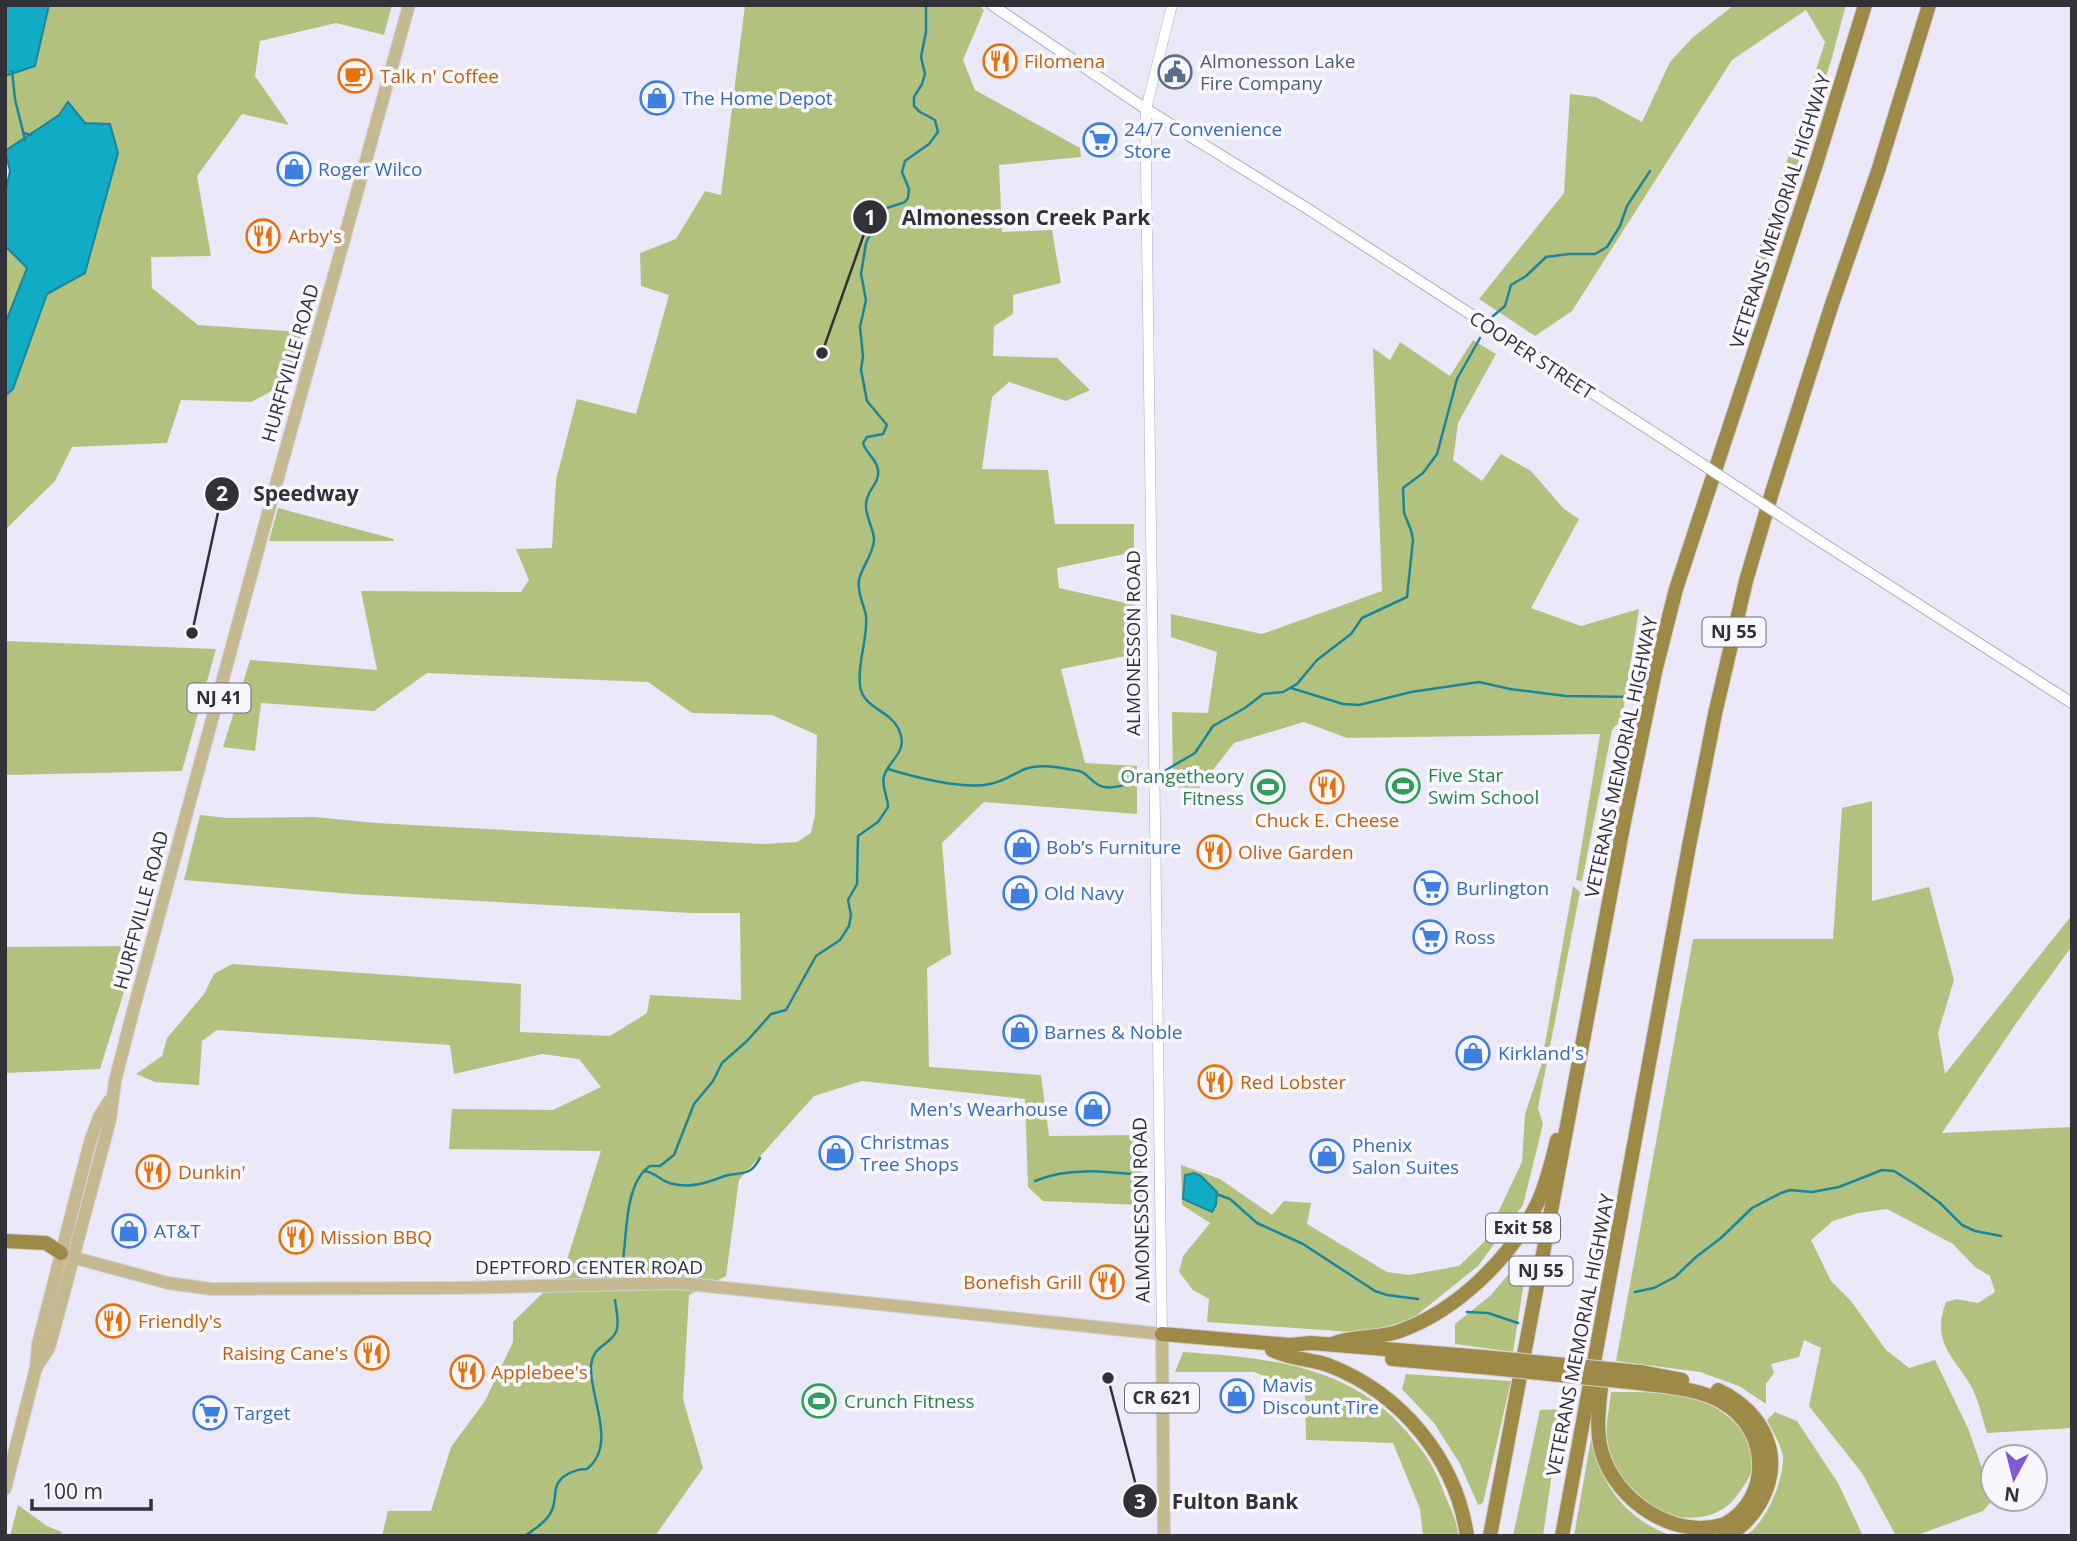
<svg xmlns="http://www.w3.org/2000/svg" width="2077" height="1541" viewBox="0 0 2077 1541" font-family="'Open Sans',sans-serif">
	<style>
		.green { fill: #b2c27e }
		.water { fill: #10abc5; stroke: #1a869b; stroke-width: 2 }
		.lines { fill: none; stroke-linecap: round; stroke-linejoin: round }
		.stream { stroke: #1a869b; stroke-width: 2.5 }
		.tertiary-casing { stroke: #aeabbc; stroke-width: 11 }
		.secondary-casing { stroke: #aeabbc; stroke-width: 12 }
		.primary-casing { stroke: #d2d2d3; stroke-width: 14 }
		.motorway-casing { stroke: #d2d2d3; stroke-width: 16 }
		.tertiary { stroke: #fff; stroke-width: 10 }
		.secondary { stroke: #fff; stroke-width: 10 }
		.primary { stroke: #c5b991; stroke-width: 12 }
		.motorway { stroke: #9e8a47; stroke-width: 14 }
		.secondary-bridge-casing { stroke: #aeabbc; stroke-width: 12; stroke-linecap: butt }
		.motorway-bridge-casing { stroke: #d2d2d3; stroke-width: 16; stroke-linecap: butt }
		.secondary-bridge { stroke: #fff; stroke-width: 10 }
		.motorway-bridge { stroke: #9e8a47; stroke-width: 14 }
		.labels { text-anchor: middle; stroke-width: 7; stroke-linejoin: round; paint-order: stroke }
		.shield { fill: #f8f7fe; stroke: #6d6c73; stroke-width: 2 }
		.shield-label { font-size: 18px; font-weight: bold; fill: #323138 }
		.food-label { font-size: 19px; fill: #c56008; stroke: #f8f7fe; text-anchor: start }
		.service-label { font-size: 19px; fill: #4e5e75; stroke: #f8f7fe; text-anchor: start }
		.shop-label { font-size: 19px; fill: #366cbe; stroke: #f8f7fe; text-anchor: start }
		.street-label { font-size: 19px; fill: #323138; stroke: #f8f7fe }
		.leisure-label { font-size: 19px; fill: #27864d; stroke: #f8f7fe; text-anchor: start }
		.leader { fill: none; stroke: #323138; stroke-width: 2.5 }
		.callout-dot { fill: #323138; stroke: #f8f7fe; stroke-width: 2.5 }
		.mark-label { font-size: 21px; text-anchor: middle; font-weight: bold; fill: #fff }
		.callout-label { font-size: 21px; text-anchor: middle; font-weight: bold; fill: #323138; stroke: #f8f7fe; stroke-width: 7; stroke-linejoin: round; paint-order: stroke }
	</style>
	<rect width="100%" height="100%" fill="#ebe8fa"/>
	<g class="green">
		<path d="M49,5H392L384,35L336,23L260,41L255,76L289,125L242,114L197,176L211,256L151,257L152,288L198,325L302,332L288,382L251,402L181,400L167,443L72,447L55,481L5,530V396L13,389L47,293L85,273V123L59,115L5,151V76L35,66Z"/>
		<path d="M745,5H978L984,10L963,60L975,90L1080,148L1081,157L999,165L1002,232L1052,230L1061,283L1013,295V314L994,326L993,356L1057,358L1090,390L1066,401L1009,382L992,397L982,469L1048,470L1055,524H1134V552L1057,568L1059,588L1135,605L1136,654L1061,669L1085,763L1137,766V814L984,802L942,843L951,954L927,968L929,1067L1041,1075L1049,1136L1141,1135L1142,1205L1043,1201L1028,1187L1025,1099L862,1081L814,1096L739,1180L726,1276L689,1295L683,1399L703,1468L655,1536H382L388,1511H431L451,1447L485,1401L513,1342V1322L563,1273L601,1151L449,1149L452,1109L553,1110L601,1087L579,1059L542,1054L454,1074L450,1045L217,1030L202,1041L199,1085L155,1082L136,1074L162,1056L167,1038L204,994L214,974L232,964L521,984L520,1032L610,1036L647,1013L650,995L741,1000L740,913H691L352,894L184,880L200,815L227,818L315,817L376,823L763,844L797,842L811,833L815,814L817,735L772,715L692,713L648,682L427,673L374,711L261,703L255,751L223,747L250,660L377,670L361,591L521,592L529,580L516,549L552,548L556,480L577,399L636,414L669,295L641,286L640,253L676,239L705,191L721,195Z"/>
		<path d="M1734,5H1846L1831,61L1748,317L1738,313L1825,42L1806,10L1732,60L1572,311L1535,336L1479,299L1564,193L1570,94L1596,97L1642,122L1670,62L1692,38Z"/>
		<path d="M5,246L27,268L5,324Z"/>
		<path d="M1473,340L1496,354L1458,423L1453,460L1482,481L1501,454L1531,471L1564,509L1579,519L1531,608L1581,626L1639,609L1622,719L1612,730L1582,881L1576,880L1600,734L1347,738L1304,722L1234,743L1199,788L1173,787L1172,712L1208,713L1217,652L1171,637V614L1262,634L1382,591L1373,348L1390,360L1400,342L1450,376Z"/>
		<path d="M278,508L394,539L393,541H269Z"/>
		<path d="M5,641L216,649L182,771L5,775Z"/>
		<path d="M1872,801V901L1929,887L1954,980L1938,1033L1945,1074L2072,915V946L2017,1022L1942,1133L2072,1127V1428L1987,1433C1982,1418 1979,1400 1971,1386C1952,1354 1931,1342 1946,1302L1956,1299L1978,1303L1995,1292L1990,1276L1975,1267L1953,1244L1887,1209L1858,1213L1833,1221L1811,1240L1831,1281L1851,1301L1886,1350L1909,1368L1935,1360L1968,1428L1993,1500L1983,1511L1915,1536H1896L1862,1473L1809,1406L1821,1348L1804,1340L1799,1357L1771,1364L1774,1373L1766,1384V1404L1739,1386L1700,1372L1616,1361L1693,939H1833L1842,808Z"/>
		<path d="M1573,886L1580,892L1538,1108L1543,1124L1523,1205L1478,1266L1412,1319L1366,1333L1207,1322L1209,1299L1193,1290L1179,1272L1183,1256L1210,1223L1182,1205L1181,1165L1220,1179L1272,1215L1284,1201L1311,1203L1307,1224L1387,1272L1409,1275L1459,1266L1484,1242L1522,1162L1525,1114L1541,1066Z"/>
		<path d="M130,946L136,953L100,1069L5,1073V947Z"/>
		<path d="M1513,1269L1525,1276L1513,1352L1455,1344V1324L1491,1295Z"/>
		<path d="M1183,1352C1267,1358 1348,1364 1407,1432C1426,1455 1432,1462 1443,1490C1448,1504 1458,1521 1458,1536H1423L1420,1509L1393,1443L1306,1440L1305,1393L1254,1372H1175Z"/>
		<path d="M1406,1374L1511,1381L1483,1503L1478,1505L1460,1464L1434,1423L1402,1389Z"/>
		<path d="M1611,1392C1638,1392 1676,1391 1701,1401C1738,1415 1771,1454 1741,1490C1736,1497 1730,1505 1723,1509C1700,1523 1664,1520 1642,1503C1623,1488 1611,1462 1607,1439C1605,1425 1610,1406 1611,1392Z"/>
		<path d="M1561,1409L1543,1536H1513L1540,1410Z"/>
		<path d="M1775,1412L1797,1421L1838,1483L1863,1536H1744C1766,1524 1782,1484 1783,1460C1784,1449 1772,1431 1767,1420Z"/>
		<path d="M1594,1422C1596,1441 1597,1464 1606,1481C1619,1506 1646,1528 1673,1536H1574Z"/>
		<path d="M18,1505L47,1526L62,1532L61,1536H10Z"/>
	</g>
	<g class="water">
		<path d="M5,5H49L35,66L5,76Z"/>
		<path d="M68,102L85,123L110,124L118,153L85,273L47,294L13,389L5,396V324L27,268L5,246V193L10,171L5,151L59,115Z"/>
		<path d="M1194,1173L1201,1176L1217,1192L1216,1205L1212,1212L1183,1199L1185,1175Z"/>
	</g>
	<g class="lines">
		<g class="stream">
			<path d="M12,71L15,99L25,140"/>
			<path d="M24,133L31,135"/>
			<path d="M1492,317L1505,306L1511,285L1526,276L1546,257L1569,254H1595L1607,247L1620,226L1627,206L1650,171"/>
			<path d="M1291,688L1343,704L1359,705L1411,692L1479,682L1510,689L1566,696L1636,697"/>
			<path d="M888,769C914,777 964,790 990,784C1003,782 1013,774 1025,769C1040,763 1063,768 1079,771C1087,773 1090,780 1097,784C1110,793 1132,782 1146,777"/>
			<path d="M1166,770L1195,753L1213,726L1245,708L1263,694L1283,692L1297,684L1317,660L1351,634L1362,618L1407,597L1413,540L1411,530L1404,513L1403,488L1423,473L1437,454L1457,379L1480,338"/>
			<path d="M644,1171C656,1172 661,1182 673,1184C691,1188 706,1183 722,1177C731,1173 741,1175 749,1171C755,1168 757,1163 760,1158"/>
			<path d="M1035,1181C1069,1166 1110,1172 1147,1176"/>
			<path d="M1216,1194L1230,1199L1257,1223L1303,1244L1375,1291L1387,1295L1418,1299"/>
			<path d="M623,1260C627,1233 625,1182 650,1166H660L674,1155L694,1104L713,1081L722,1063L747,1041L771,1014L786,1010L816,956L840,940L849,926L851,915L848,900L857,884L858,836L878,822L888,807C888,798 881,784 884,776C890,758 910,752 898,728C889,710 863,708 860,686C857,662 868,640 866,616C864,604 857,594 859,580C862,566 873,555 874,540C874,528 865,517 866,504C866,491 880,483 878,470C877,459 866,454 863,443L867,437L883,434L887,425L867,401L861,370L863,356L860,327L866,300L861,274L863,262L866,243L879,216L887,208L905,202L908,198L909,189L902,172L905,161L929,144L938,132L935,120L920,112L914,106V97L922,84L925,74L921,57L926,32V5"/>
			<path d="M1635,1292L1654,1288L1675,1277L1696,1257L1721,1238L1752,1208L1781,1193L1790,1190L1812,1192L1839,1187L1882,1170L1894,1171L1916,1185L1940,1203L1962,1225L1975,1231L2001,1236"/>
			<path d="M1467,1312L1488,1313L1518,1323"/>
			<path d="M525,1536C534,1529 544,1524 550,1514C556,1505 554,1497 556,1488C559,1475 576,1469 587,1469C618,1445 589,1396 591,1366C593,1345 609,1346 616,1332C620,1324 616,1309 615,1300"/>
		</g>
		<defs>
			<path id="tertiary" d="M1162,1334L1146,163V109L1172,5"/>
			<g id="secondary">
				<path d="M992,5L1146,109L1308,209L1676,447"/>
				<path d="M1804,531L2072,703"/>
			</g>
			<g id="primary">
				<path d="M68,1256L168,1283L211,1289L456,1288L678,1283L1162,1334L1164,1536"/>
				<path d="M36,1368L49,1348L55,1326L110,1120L115,1081L132,1015L262,535L409,5"/>
				<path d="M5,1489L36,1368L38,1344L90,1142L99,1117L109,1101"/>
			</g>
			<g id="motorway">
				<path d="M5,1241L46,1243L61,1253"/>
				<path d="M1162,1334L1290,1345L1311,1343L1483,1357"/>
				<path d="M1332,1344C1354,1335 1378,1339 1400,1331C1458,1310 1512,1257 1538,1202C1547,1182 1552,1161 1557,1140"/>
				<path d="M1272,1350C1288,1359 1310,1359 1328,1365C1401,1393 1456,1459 1467,1536"/>
				<path d="M1392,1359L1481,1367"/>
				<path d="M1603,1368C1601,1395 1594,1426 1602,1453C1616,1500 1674,1541 1725,1524C1773,1497 1769,1428 1722,1402C1698,1388 1667,1387 1639,1383"/>
				<path d="M1640,1372L1682,1380"/>
				<path d="M1718,1390C1764,1412 1786,1457 1760,1503C1752,1517 1739,1531 1724,1536"/>
				<path d="M1490,1536L1624,822L1655,672L1676,589L1817,161L1865,5"/>
				<path d="M1562,1536L1689,846L1715,714L1746,581L1773,489L1831,307L1878,171L1929,5"/>
			</g>
		</defs>
		<use href="#tertiary" class="tertiary-casing"/>
		<use href="#secondary" class="secondary-casing"/>
		<use href="#primary" class="primary-casing"/>
		<use href="#motorway" class="motorway-casing"/>
		<use href="#tertiary" class="tertiary"/>
		<use href="#secondary" class="secondary"/>
		<use href="#primary" class="primary"/>
		<use href="#motorway" class="motorway"/>
		<defs>
			<path id="secondary-bridge" d="M1676,447L1804,531"/>
			<g id="motorway-bridge">
				<path d="M1483,1357L1640,1372"/>
				<path d="M1481,1367L1639,1383"/>
			</g>
		</defs>
		<use href="#secondary-bridge" class="secondary-bridge-casing"/>
		<use href="#motorway-bridge" class="motorway-bridge-casing"/>
		<use href="#secondary-bridge" class="secondary-bridge"/>
		<use href="#motorway-bridge" class="motorway-bridge"/>
	</g>
	<defs>
		<symbol id="restaurant-ring" viewBox="-11 -11 22 22"><circle r="9.5" fill="#f8f7fe" stroke="#e8710a" stroke-width="1.5"/><path d="M-5-6h1v4h1v-4h1v4h1v-4h1v5L-1.5 .5V6h-2V.5L-5-1ZM5-6V6H3V1.5H1.5Q1.5-4 5-6Z" fill="#e8710a"/></symbol>
		<symbol id="civic-ring" viewBox="-11 -11 22 22"><circle r="9.5" fill="#f8f7fe" stroke="#5c6f8a" stroke-width="1.5"/><path d="M-.6-6.5H3V-4.5H.6V-3L4-1V1h2V6H-6V1h2V-1L-.6-3ZM-1.2 2.5V6h2.4V2.5Z" fill="#5c6f8a"/></symbol>
		<symbol id="cafe-ring" viewBox="-11 -11 22 22"><circle r="9.5" fill="#f8f7fe" stroke="#e8710a" stroke-width="1.5"/><path d="M-5.5-4.5H6V0H3Q3 3.5 0 3.5H-2.5Q-5.5 3.5-5.5 0ZM3-3.2v2h1.7v-2ZM-6 4.5H4V6H-6Z" fill="#e8710a"/></symbol>
		<symbol id="shop-ring" viewBox="-11 -11 22 22"><circle r="9.5" fill="#f8f7fe" stroke="#3f7fe0" stroke-width="1.5"/><path d="M-5-2.5h2.3a2.7 3.5 0 0 1 5.4 0H5L5.5 6h-11ZM-1.5-2.5h3a1.5 2.3 0 0 0-3 0Z" fill="#3f7fe0"/></symbol>
		<symbol id="supermarket-ring" viewBox="-11 -11 22 22"><circle r="9.5" fill="#f8f7fe" stroke="#3f7fe0" stroke-width="1.5"/><path d="M-6-5.5h2.5l.6 2H6L4.5 2H-2.5L-4.4-4H-6ZM-1.5 3.2a1.3 1.3 0 1 0 .1 0ZM3 3.2a1.3 1.3 0 1 0 .1 0Z" fill="#3f7fe0"/></symbol>
		<symbol id="stadium-ring" viewBox="-11 -11 22 22"><circle r="9.5" fill="#f8f7fe" stroke="#2e9e5b" stroke-width="1.5"/><path d="M0-5a6.5 5 0 1 0 0 10a6.5 5 0 1 0 0-10ZM-3.5-1.8h7v3.6h-7Z" fill="#2e9e5b"/></symbol>
	</defs>
	<g fill-rule="evenodd">
		<use href="#restaurant-ring" x="981" y="42" width="38" height="38"/>
		<use href="#civic-ring" x="1156" y="53" width="38" height="38"/>
		<use href="#cafe-ring" x="336" y="57" width="38" height="38"/>
		<use href="#shop-ring" x="638" y="79" width="38" height="38"/>
		<use href="#supermarket-ring" x="1081" y="121" width="38" height="38"/>
		<use href="#shop-ring" x="275" y="150" width="38" height="38"/>
		<use href="#restaurant-ring" x="244" y="217" width="38" height="38"/>
		<use href="#stadium-ring" x="1384" y="767" width="38" height="38"/>
		<use href="#stadium-ring" x="1249" y="768" width="38" height="38"/>
		<use href="#restaurant-ring" x="1308" y="768" width="38" height="38"/>
		<use href="#shop-ring" x="1003" y="828" width="38" height="38"/>
		<use href="#restaurant-ring" x="1195" y="833" width="38" height="38"/>
		<use href="#supermarket-ring" x="1412" y="869" width="38" height="38"/>
		<use href="#shop-ring" x="1001" y="874" width="38" height="38"/>
		<use href="#supermarket-ring" x="1411" y="918" width="38" height="38"/>
		<use href="#shop-ring" x="1001" y="1013" width="38" height="38"/>
		<use href="#shop-ring" x="1454" y="1034" width="38" height="38"/>
		<use href="#restaurant-ring" x="1196" y="1063" width="38" height="38"/>
		<use href="#shop-ring" x="1074" y="1090" width="38" height="38"/>
		<use href="#shop-ring" x="817" y="1134" width="38" height="38"/>
		<use href="#shop-ring" x="1308" y="1137" width="38" height="38"/>
		<use href="#restaurant-ring" x="134" y="1153" width="38" height="38"/>
		<use href="#shop-ring" x="110" y="1212" width="38" height="38"/>
		<use href="#restaurant-ring" x="277" y="1218" width="38" height="38"/>
		<use href="#restaurant-ring" x="1088" y="1263" width="38" height="38"/>
		<use href="#restaurant-ring" x="94" y="1302" width="38" height="38"/>
		<use href="#restaurant-ring" x="353" y="1334" width="38" height="38"/>
		<use href="#restaurant-ring" x="448" y="1353" width="38" height="38"/>
		<use href="#shop-ring" x="1218" y="1377" width="38" height="38"/>
		<use href="#stadium-ring" x="800" y="1382" width="38" height="38"/>
		<use href="#supermarket-ring" x="191" y="1394" width="38" height="38"/>
	</g>
	<g class="labels">
		<g class="shield">
			<rect x="1702.5" y="617.5" width="63" height="29" rx="5"/>
			<rect x="187.5" y="683.5" width="63" height="29" rx="5"/>
			<rect x="1486" y="1213.5" width="74" height="29" rx="5"/>
			<rect x="1509.5" y="1256.5" width="63" height="29" rx="5"/>
			<rect x="1125" y="1383.5" width="74" height="29" rx="5"/>
		</g>
		<g class="shield-label">
			<text x="1734" y="638">NJ 55</text>
			<text x="219" y="704">NJ 41</text>
			<text x="1523" y="1234">Exit 58</text>
			<text x="1541" y="1277">NJ 55</text>
			<text x="1162" y="1404">CR 621</text>
		</g>
		<g class="food-label">
			<text x="1024" y="68">Filomena</text>
			<text x="380" y="83">Talk n' Coffee</text>
			<text x="288" y="243">Arby's</text>
			<text x="1327" y="827" text-anchor="middle">Chuck E. Cheese</text>
			<text x="1238" y="859">Olive Garden</text>
			<text x="1240" y="1089">Red Lobster</text>
			<text x="178" y="1179">Dunkin'</text>
			<text x="320" y="1244">Mission BBQ</text>
			<text x="1082" y="1289" text-anchor="end">Bonefish Grill</text>
			<text x="138" y="1328">Friendly's</text>
			<text x="348" y="1360" text-anchor="end">Raising Cane's</text>
			<text x="491" y="1379">Applebee's</text>
		</g>
		<g class="service-label">
			<text x="1200" y="68">Almonesson Lake<tspan x="1200" dy="22">Fire Company</tspan></text>
		</g>
		<g class="shop-label">
			<text x="682" y="105">The Home Depot</text>
			<text x="1124" y="136">24/7 Convenience<tspan x="1124" dy="22">Store</tspan></text>
			<text x="318" y="176">Roger Wilco</text>
			<text x="1046" y="854">Bob’s Furniture</text>
			<text x="1456" y="895">Burlington</text>
			<text x="1044" y="900">Old Navy</text>
			<text x="1454" y="944">Ross</text>
			<text x="1044" y="1039">Barnes &amp; Noble</text>
			<text x="1498" y="1060">Kirkland's</text>
			<text x="1068" y="1116" text-anchor="end">Men's Wearhouse</text>
			<text x="860" y="1149">Christmas<tspan x="860" dy="22">Tree Shops</tspan></text>
			<text x="1352" y="1152">Phenix<tspan x="1352" dy="22">Salon Suites</tspan></text>
			<text x="154" y="1238">AT&amp;T</text>
			<text x="1262" y="1392">Mavis<tspan x="1262" dy="22">Discount Tire</tspan></text>
			<text x="234" y="1420">Target</text>
		</g>
		<g class="street-label">
			<text transform="translate(1780 211) rotate(-72)" y="7">VETERANS MEMORIAL HIGHWAY</text>
			<text transform="translate(1532 355) rotate(33)" y="7">COOPER STREET</text>
			<text transform="translate(290 363) rotate(-74)" y="7">HURFFVILLE ROAD</text>
			<text transform="translate(1133 643) rotate(-90)" y="7">ALMONESSON ROAD</text>
			<text transform="translate(1621 757) rotate(-78)" y="7">VETERANS MEMORIAL HIGHWAY</text>
			<text transform="translate(141 910) rotate(-75)" y="7">HURFFVILLE ROAD</text>
			<text transform="translate(1141 1210) rotate(-91)" y="7">ALMONESSON ROAD</text>
			<text x="589" y="1274">DEPTFORD CENTER ROAD</text>
			<text transform="translate(1580 1335) rotate(-79)" y="7">VETERANS MEMORIAL HIGHWAY</text>
		</g>
		<g class="leisure-label">
			<text x="1428" y="782">Five Star<tspan x="1428" dy="22">Swim School</tspan></text>
			<text x="1244" y="783" text-anchor="end">Orangetheory<tspan x="1244" dy="22">Fitness</tspan></text>
			<text x="844" y="1408">Crunch Fitness</text>
		</g>
	</g>
	<path class="leader" d="M822 353L870 217M192 633L222 494M1108 1378L1140 1501"/>
	<g class="callout-dot">
		<circle cx="822" cy="353" r="7"/>
		<circle cx="192" cy="633" r="7"/>
		<circle cx="1108" cy="1378" r="7"/>
		<circle cx="870" cy="217" r="18"/>
		<circle cx="222" cy="494" r="18"/>
		<circle cx="1140" cy="1501" r="18"/>
	</g>
	<g class="mark-label">
		<text x="870" y="225">1</text>
		<text x="222" y="501">2</text>
		<text x="1140" y="1509">3</text>
	</g>
	<g class="callout-label">
		<text x="1026" y="225">Almonesson Creek Park</text>
		<text x="306" y="501">Speedway</text>
		<text x="1235" y="1509">Fulton Bank</text>
	</g>
	<rect width="2077" height="1541" fill="none" stroke="#323138" stroke-width="14"/>
	<g transform="translate(2014 1478) rotate(187)"><circle r="33" fill="#f8f7fe" stroke="#a9a8af" stroke-width="2"/>
	<path d="M0-5L12 26L0 18L-12 26Z" fill="#8259d2"/>
	<text y="-10" font-size="19" font-weight="bold" text-anchor="middle" fill="#323138">N</text>
	</g>
	<path d="M32 1499v10h119v-10" fill="none" stroke="#323138" stroke-width="3.5"/>
	<text x="42" y="1499" font-size="21" fill="#323138" stroke="#f8f7fe" stroke-width="5" paint-order="stroke">100 m</text>
</svg>
